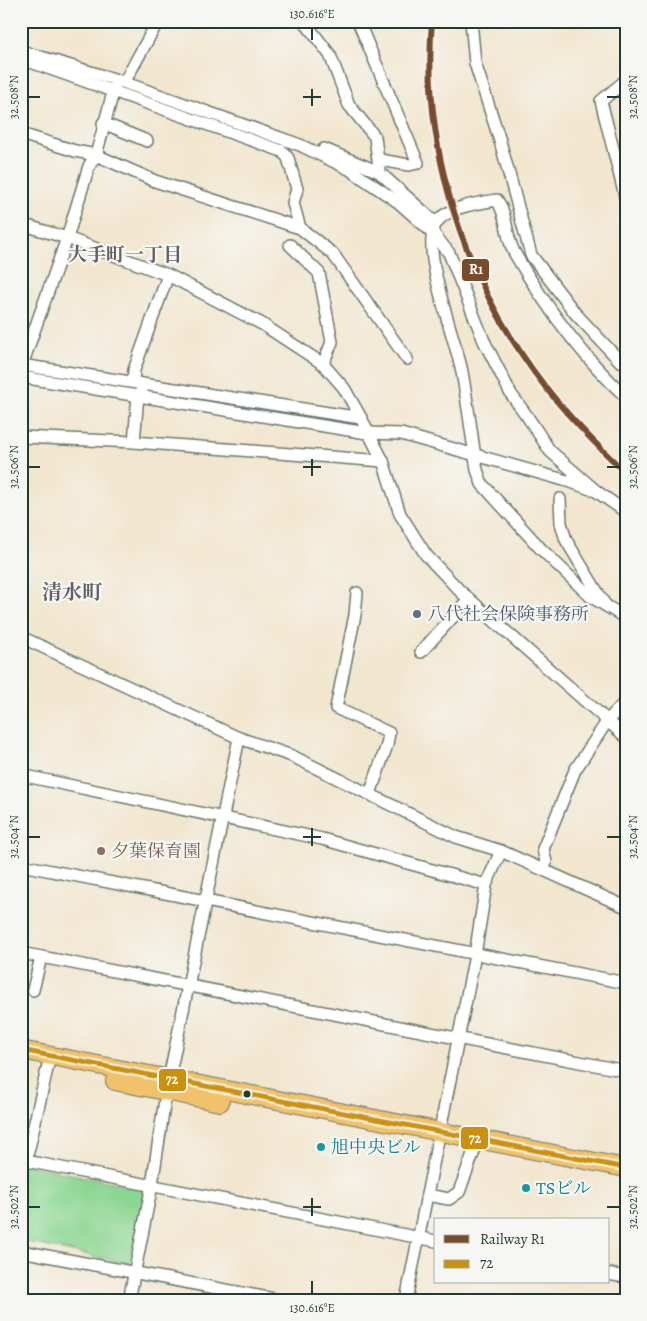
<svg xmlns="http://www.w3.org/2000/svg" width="647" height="1321" viewBox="0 0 647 1321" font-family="Alegreya,'Noto Serif JP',serif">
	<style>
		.green { fill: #8bd692; stroke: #558a63 }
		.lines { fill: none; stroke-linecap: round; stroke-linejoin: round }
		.minor-casing { stroke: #69786a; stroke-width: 14 }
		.highway-casing { stroke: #69786a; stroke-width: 20 }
		.minor { stroke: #fff; stroke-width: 11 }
		.highway { stroke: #f2c26a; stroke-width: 18 }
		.bus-1-casing { stroke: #f6f6f2; stroke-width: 9 }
		.bus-1 { stroke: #cc910a; stroke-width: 5 }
		.rail-1-casing { stroke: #f6f6f2; stroke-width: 10 }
		.rail-1 { stroke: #7a4b2a; stroke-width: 6 }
		.ticks { fill: none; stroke: #1f3d34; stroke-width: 2 }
		.service-dot { fill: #5c6f8a; stroke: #f6f6f2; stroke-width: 2 }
		.education-dot { fill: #8d6e63; stroke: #f6f6f2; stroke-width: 2 }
		.bus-dot { fill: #1f3d34; stroke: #f6f6f2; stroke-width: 2 }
		.culture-dot { fill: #0f9aa8; stroke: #f6f6f2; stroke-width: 2 }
		.labels { text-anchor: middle; stroke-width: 4.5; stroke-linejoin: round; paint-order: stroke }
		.service-label { font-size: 18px; fill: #4e5e75; stroke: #f6f6f2; text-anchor: start }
		.education-label { font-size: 18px; fill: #785e54; stroke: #f6f6f2; text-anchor: start }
		.culture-label { font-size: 18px; fill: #0d838f; stroke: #f6f6f2; text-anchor: start }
		.neighbourhood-label { font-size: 19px; font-weight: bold; fill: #656067; stroke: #f6f6f2 }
		.quarter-label { font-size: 20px; font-weight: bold; fill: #656067; stroke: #f6f6f2 }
		.line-badge { stroke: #f6f6f2; stroke-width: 2 }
		.badge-label { font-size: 14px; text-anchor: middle; font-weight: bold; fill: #fff }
		.neatline { fill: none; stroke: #1f3d34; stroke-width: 2 }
		.ticks-label { font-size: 12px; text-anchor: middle; fill: #1f3d34 }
	</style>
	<rect width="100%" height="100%" fill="#f6f6f2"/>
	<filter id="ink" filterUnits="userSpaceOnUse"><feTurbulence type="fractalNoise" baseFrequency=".02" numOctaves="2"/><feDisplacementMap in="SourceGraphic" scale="10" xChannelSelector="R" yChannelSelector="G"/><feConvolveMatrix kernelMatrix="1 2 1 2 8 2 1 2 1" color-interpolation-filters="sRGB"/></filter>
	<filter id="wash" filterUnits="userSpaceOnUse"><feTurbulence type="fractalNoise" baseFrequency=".0096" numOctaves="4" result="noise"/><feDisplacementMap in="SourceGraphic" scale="20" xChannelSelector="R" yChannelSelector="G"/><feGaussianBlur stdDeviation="1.12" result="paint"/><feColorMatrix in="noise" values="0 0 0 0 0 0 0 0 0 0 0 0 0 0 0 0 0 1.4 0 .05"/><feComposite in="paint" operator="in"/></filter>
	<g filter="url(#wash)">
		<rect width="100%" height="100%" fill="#f2e6cf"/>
		<path class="green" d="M21,1164L146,1189L130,1264L21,1241Z"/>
	</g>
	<g filter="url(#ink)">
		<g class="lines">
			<defs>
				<g id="minor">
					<path d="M304,21L330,55L349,105L375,137L379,168"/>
					<path d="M358,21L418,163L409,165L380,160"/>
					<path d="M471,21L475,63L500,141L531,255L575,313L620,361L626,362"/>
					<path d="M21,51L117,80L300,145L349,169L398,202L433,233L449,253L484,341L511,394L527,416L550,451L596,491"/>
					<path d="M25,60L282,151L288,158L297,189L293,203L300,228"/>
					<path d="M126,79L158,21"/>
					<path d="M626,80L601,101L626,200"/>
					<path d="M103,123L147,141"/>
					<path d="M21,134L75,151L96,155L155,181L300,228L333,254L407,359"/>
					<path d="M324,149L379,172L436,223"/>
					<path d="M21,224L67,238L168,275L262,324L323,364L344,388L361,418L383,461L400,514L426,555L460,591L626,737"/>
					<path d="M290,245L319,273L332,342L323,364"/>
					<path d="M21,365L361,418"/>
					<path d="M22,365L67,238L89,166L96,155L115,85"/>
					<path d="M21,377L367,433L401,434L571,482L596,491L626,512"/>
					<path d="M133,382L134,370L168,275"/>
					<path d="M626,397C582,356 545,306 515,254C505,237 508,215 497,200C479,203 444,207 435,225C421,253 456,340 462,372C468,405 472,438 477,470L482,484L541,549L590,596L626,618"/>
					<path d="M21,437L134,442L383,461"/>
					<path d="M134,442L138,395L142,391"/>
					<path d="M560,499L561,523L566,540L604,603"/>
					<path d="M357,593L355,615L336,708L389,733L387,745L370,794"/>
					<path d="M21,637L239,738L292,756L456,837L501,851L626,907"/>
					<path d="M421,652L469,599"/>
					<path d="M21,775L322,839L486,885"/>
					<path d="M21,865L626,983"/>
					<path d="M544,870L546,862L543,849L575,770L608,720L626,701"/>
					<path d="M21,953L626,1071"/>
					<path d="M33,990L41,957"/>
					<path d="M21,1160L436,1241"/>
					<path d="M26,1161L50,1056"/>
					<path d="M427,1195L449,1199L459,1192L474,1151"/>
					<path d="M21,1251L279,1300"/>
					<path d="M608,1274L626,1277"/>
					<path d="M129,1300L152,1185L166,1093L239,738"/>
					<path d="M406,1300L475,955L486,885L501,851"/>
				</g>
				<g id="highway">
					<path d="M21,1050L626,1168"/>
					<path d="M115,1081L220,1102"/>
				</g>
			</defs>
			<use href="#minor" class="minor-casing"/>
			<use href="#highway" class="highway-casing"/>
			<use href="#minor" class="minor"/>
			<use href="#highway" class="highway"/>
			<defs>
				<path id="bus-1" d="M21,1050L626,1168"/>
			</defs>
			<use href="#bus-1" class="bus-1-casing"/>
			<use href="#bus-1" class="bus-1"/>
			<defs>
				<path id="rail-1" d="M432,21C422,138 458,260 523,356C552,400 588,437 626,473"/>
			</defs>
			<use href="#rail-1" class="rail-1-casing"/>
			<use href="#rail-1" class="rail-1"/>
		</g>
	</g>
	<path class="ticks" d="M312,28V40M312,89V106M28,97H40M303,97H321M607,97H620M312,459V476M28,467H40M303,467H321M607,467H620M312,828V846M28,837H40M303,837H321M607,837H620M312,1198V1216M28,1207H40M303,1207H321M607,1207H620M312,1281V1294"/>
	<circle class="service-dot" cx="417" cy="614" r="5"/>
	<circle class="education-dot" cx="101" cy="851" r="5"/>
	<circle class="bus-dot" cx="247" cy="1094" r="4.5"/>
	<g class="culture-dot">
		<circle cx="321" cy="1147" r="5"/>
		<circle cx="526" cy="1188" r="5"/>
	</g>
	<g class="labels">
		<g class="service-label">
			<text x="427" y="620">八代社会保険事務所</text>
		</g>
		<g class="education-label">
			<text x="111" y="857">夕葉保育園</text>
		</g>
		<g class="culture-label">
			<text x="331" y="1153">旭中央ビル</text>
			<text x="536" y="1194">TSビル</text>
		</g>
		<g class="neighbourhood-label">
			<text x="125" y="261">大手町一丁目</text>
		</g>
		<g class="quarter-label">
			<text x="72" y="599">清水町</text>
		</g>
	</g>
	<g class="line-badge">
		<rect x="461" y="258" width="29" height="24" rx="5" fill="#7a4b2a"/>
		<rect x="158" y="1068" width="29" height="24" rx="5" fill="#cc910a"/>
		<rect x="460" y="1126" width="29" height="24" rx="5" fill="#cc910a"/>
	</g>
	<g class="badge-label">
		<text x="476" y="274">R1</text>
		<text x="172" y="1084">72</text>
		<text x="475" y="1143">72</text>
	</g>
	<rect width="647" height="1321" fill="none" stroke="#f6f6f2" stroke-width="55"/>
	<rect x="434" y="1218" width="175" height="65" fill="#f6f6f2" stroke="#a0aca6"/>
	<rect x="444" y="1235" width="25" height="8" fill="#7a4b2a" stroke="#a0aca6"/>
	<text x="480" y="1244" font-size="15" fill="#1f3d34">Railway R1</text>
	<rect x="444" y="1260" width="25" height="8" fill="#cc910a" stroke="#a0aca6"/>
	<text x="480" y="1268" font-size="15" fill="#1f3d34">72</text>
	<rect x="28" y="28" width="592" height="1266" class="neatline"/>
	<g class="ticks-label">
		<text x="312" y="18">130.616°E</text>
		<text transform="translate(14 97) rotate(-90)" y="4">32.508°N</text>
		<text transform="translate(633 97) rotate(-90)" y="4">32.508°N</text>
		<text transform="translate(14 467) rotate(-90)" y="4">32.506°N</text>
		<text transform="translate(633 467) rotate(-90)" y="4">32.506°N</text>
		<text transform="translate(14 837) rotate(-90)" y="4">32.504°N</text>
		<text transform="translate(633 837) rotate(-90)" y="4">32.504°N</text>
		<text transform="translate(14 1207) rotate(-90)" y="4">32.502°N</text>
		<text transform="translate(633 1207) rotate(-90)" y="4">32.502°N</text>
		<text x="312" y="1312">130.616°E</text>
	</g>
</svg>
